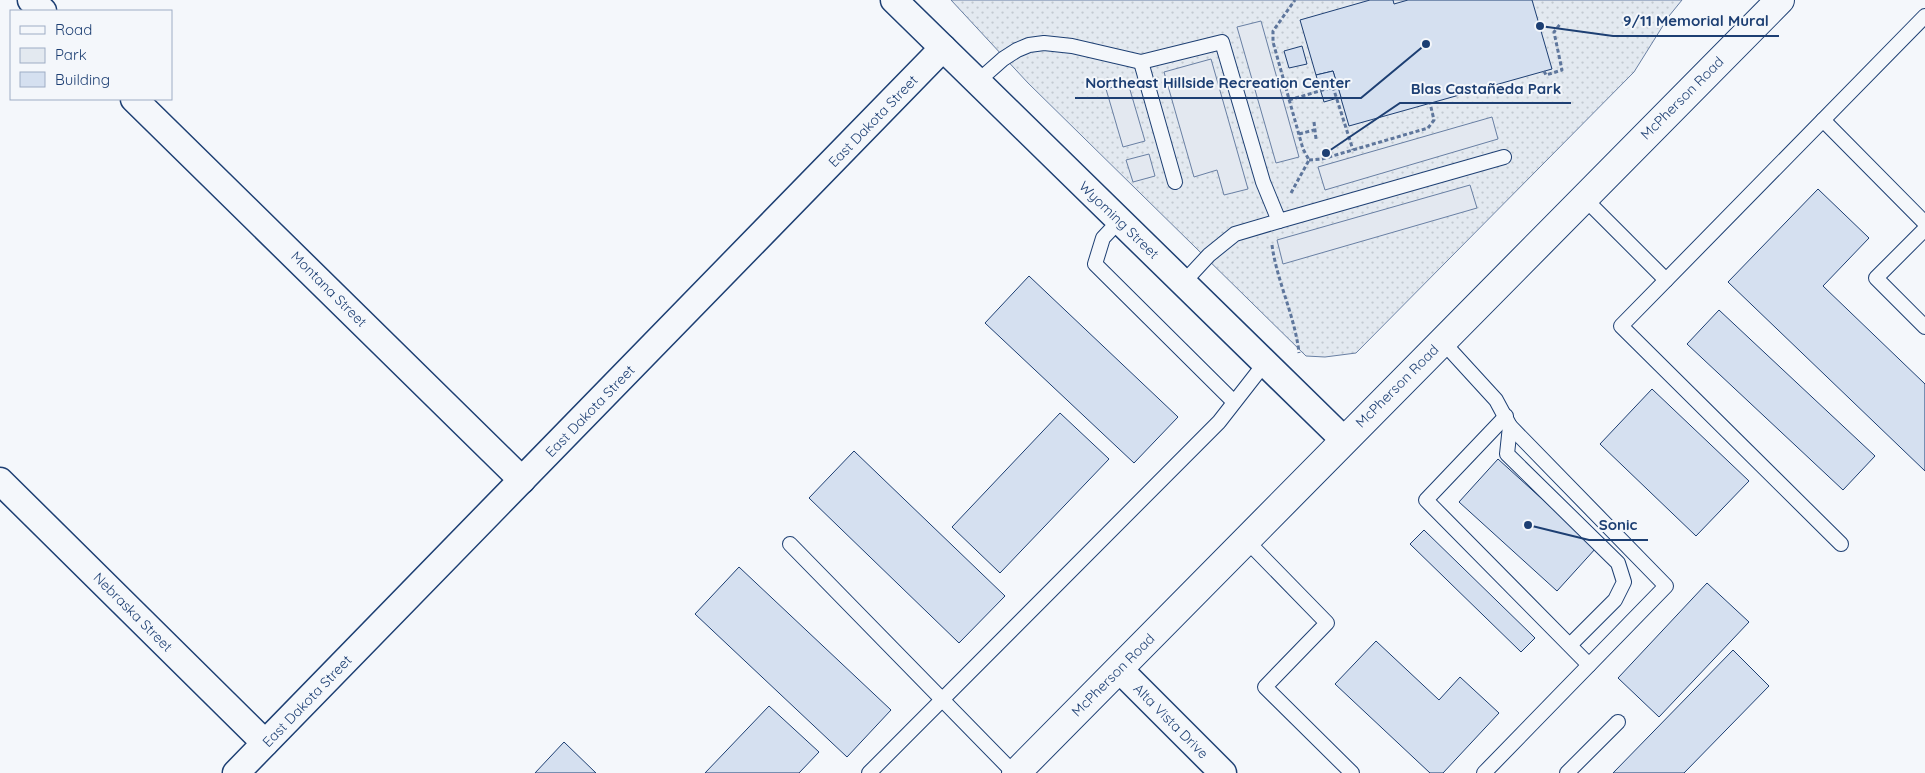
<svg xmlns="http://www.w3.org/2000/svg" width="1925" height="773" viewBox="0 0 1925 773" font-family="Quicksand,sans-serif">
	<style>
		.green { fill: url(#green-dots); stroke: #687fa3 }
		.parking { fill: #e3e8f0; stroke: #687fa3 }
		.building { fill: #d5e0f0; stroke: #1d3f73 }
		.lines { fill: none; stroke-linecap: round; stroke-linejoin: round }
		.service-casing { stroke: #1d3f73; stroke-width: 16 }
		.minor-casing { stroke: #1d3f73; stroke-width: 29 }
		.secondary-casing { stroke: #1d3f73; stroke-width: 30 }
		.path { stroke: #5e769c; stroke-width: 3; stroke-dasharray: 4 2.5; stroke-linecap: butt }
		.service { stroke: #f4f7fb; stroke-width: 14 }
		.minor { stroke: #f4f7fb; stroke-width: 26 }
		.secondary { stroke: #f4f7fb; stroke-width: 28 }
		.labels { text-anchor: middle; stroke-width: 4; stroke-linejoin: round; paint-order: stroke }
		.street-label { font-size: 14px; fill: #1d3f73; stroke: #f4f7fb }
		.leader { fill: none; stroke: #1d3f73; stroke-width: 2 }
		.callout-dot { fill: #1d3f73; stroke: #f4f7fb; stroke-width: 2 }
		.callout-label { font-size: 15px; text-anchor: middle; font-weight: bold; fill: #1d3f73; stroke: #f4f7fb; stroke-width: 4; stroke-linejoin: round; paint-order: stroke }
	</style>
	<defs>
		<pattern id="green-dots" width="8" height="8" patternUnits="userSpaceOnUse" patternTransform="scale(1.25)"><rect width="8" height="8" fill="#e3e9f0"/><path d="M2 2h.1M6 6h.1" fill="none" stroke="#c2c9d1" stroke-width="1.8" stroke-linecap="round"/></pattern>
	</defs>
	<rect width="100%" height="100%" fill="#f4f7fb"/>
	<path class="green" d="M951,0H1682L1669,16L1634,72L1356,353L1325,357L1306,356L1028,83Z"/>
	<g class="parking">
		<path d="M1261,21L1299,157L1276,163L1237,27Z"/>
		<path d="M1211,59L1248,189L1224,195L1217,170L1194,177L1164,72Z"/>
		<path d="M1128,83L1145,141L1123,147L1106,89Z"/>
		<path d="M1492,117L1498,139L1325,190L1318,167Z"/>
		<path d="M1149,154L1155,176L1133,182L1126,160Z"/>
		<path d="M1470,185L1477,208L1283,264L1277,240Z"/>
	</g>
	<g class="building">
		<path d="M1370,0H1393L1394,4L1408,0H1532L1552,69L1349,126L1333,71L1316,75L1300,20Z"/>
		<path d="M1302,46L1307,64L1289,68L1284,51Z"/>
		<path d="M1333,71L1341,97L1324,102L1316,75Z"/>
		<path d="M1818,189L1869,238L1823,286L1925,384V471L1728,282Z"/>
		<path d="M1029,276L1178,417L1134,463L985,323Z"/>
		<path d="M1719,310L1875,456L1843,490L1687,344Z"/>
		<path d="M1652,389L1749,481L1696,536L1600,444Z"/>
		<path d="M1060,413L1109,459L1000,573L952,527Z"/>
		<path d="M854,451L1005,596L959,643L809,498Z"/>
		<path d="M1498,459L1596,548L1557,591L1459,502Z"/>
		<path d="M1424,530L1535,638L1521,652L1410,544Z"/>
		<path d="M739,567L891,710L847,757L695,614Z"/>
		<path d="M1707,583L1749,622L1659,717L1618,678Z"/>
		<path d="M1376,641L1439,700L1460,677L1499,713L1443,773H1430L1335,684Z"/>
		<path d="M1733,650L1769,686L1684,773H1613Z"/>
		<path d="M769,706L819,752L799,773H705Z"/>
		<path d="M564,742L596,773H535Z"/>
	</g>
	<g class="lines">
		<defs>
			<g id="service">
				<path d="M1141,62L1175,182"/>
				<path d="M977,82L1003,59L1017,50L1029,45L1044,43L1072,46L1141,62L1222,42L1263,182L1279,221L1504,157"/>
				<path d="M1823,120L1925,223"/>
				<path d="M1584,198L1666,280"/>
				<path d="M1119,221L1103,238L1095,264L1234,402"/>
				<path d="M1925,229L1876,278L1925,327"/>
				<path d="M1183,283L1209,255L1235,234L1279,221"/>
				<path d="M1442,341L1496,400L1510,426L1666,586L1484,773"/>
				<path d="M1506,416L1426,500L1589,665"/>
				<path d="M1510,426L1507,454L1618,563L1624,582L1615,600L1570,645"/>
				<path d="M1246,540L1327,623L1265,687L1352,773"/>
				<path d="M790,544L1014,773"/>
				<path d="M1841,544L1621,326L1925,16"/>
				<path d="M869,773L1219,422L1265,363"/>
				<path d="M1567,773L1618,722"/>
			</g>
			<g id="minor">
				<path d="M31,0L43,11"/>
				<path d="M894,0L1344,440"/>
				<path d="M134,99L522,480"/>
				<path d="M0,481L265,743"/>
				<path d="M1119,669L1223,773"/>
				<path d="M236,773L943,48"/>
			</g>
			<path id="secondary" d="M1016,773L1780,0"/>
		</defs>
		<use href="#service" class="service-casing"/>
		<use href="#minor" class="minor-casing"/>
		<use href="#secondary" class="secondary-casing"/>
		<g class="path">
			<path d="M1544,71L1546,75L1562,70L1554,32L1561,23"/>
			<path d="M1289,100L1333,87L1353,150"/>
			<path d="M1314,122L1316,139"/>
			<path d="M1299,134L1314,130"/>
			<path d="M1309,160L1322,159L1428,128L1434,120L1430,103"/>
			<path d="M1291,193L1309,160L1303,149L1273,42V31L1295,0"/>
			<path d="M1272,245C1277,282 1295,316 1299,353"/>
		</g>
		<use href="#service" class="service"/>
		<use href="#minor" class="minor"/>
		<use href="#secondary" class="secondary"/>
	</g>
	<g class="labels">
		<g class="street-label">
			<text transform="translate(1682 98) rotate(-45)" y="5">McPherson Road</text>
			<text transform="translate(873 121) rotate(-46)" y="5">East Dakota Street</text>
			<text transform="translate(1119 220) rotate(44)" y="5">Wyoming Street</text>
			<text transform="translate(329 289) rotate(45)" y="5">Montana Street</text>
			<text transform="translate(1397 386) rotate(-45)" y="5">McPherson Road</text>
			<text transform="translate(590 411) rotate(-46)" y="5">East Dakota Street</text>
			<text transform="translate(133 612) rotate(45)" y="5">Nebraska Street</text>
			<text transform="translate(1113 675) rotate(-45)" y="5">McPherson Road</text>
			<text transform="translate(307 701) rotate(-46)" y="5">East Dakota Street</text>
			<text transform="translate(1171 721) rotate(45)" y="5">Alta Vista Drive</text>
		</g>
	</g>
	<path class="leader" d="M1540 26L1613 36H1779M1426 44L1361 98H1075M1326 153L1400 103H1571M1528 525L1589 540H1648"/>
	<g class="callout-dot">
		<circle cx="1540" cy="26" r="5"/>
		<circle cx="1426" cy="44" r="5"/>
		<circle cx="1326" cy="153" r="5"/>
		<circle cx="1528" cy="525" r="5"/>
	</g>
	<g class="callout-label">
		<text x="1696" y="26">9/11 Memorial Mural</text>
		<text x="1218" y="88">Northeast Hillside Recreation Center</text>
		<text x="1486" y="94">Blas Castañeda Park</text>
		<text x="1618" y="530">Sonic</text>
	</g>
	<rect x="10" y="10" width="162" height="90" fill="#f4f7fb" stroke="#9eadc5"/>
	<rect x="20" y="26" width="25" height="8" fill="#f4f7fb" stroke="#9eadc5"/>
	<text x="55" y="35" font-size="15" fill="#1d3f73">Road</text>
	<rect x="20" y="48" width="25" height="15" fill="#e3e9f0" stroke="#9eadc5"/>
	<text x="55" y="60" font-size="15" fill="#1d3f73">Park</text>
	<rect x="20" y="72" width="25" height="15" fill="#d5e0f0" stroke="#9eadc5"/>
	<text x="55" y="85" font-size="15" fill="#1d3f73">Building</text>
</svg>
